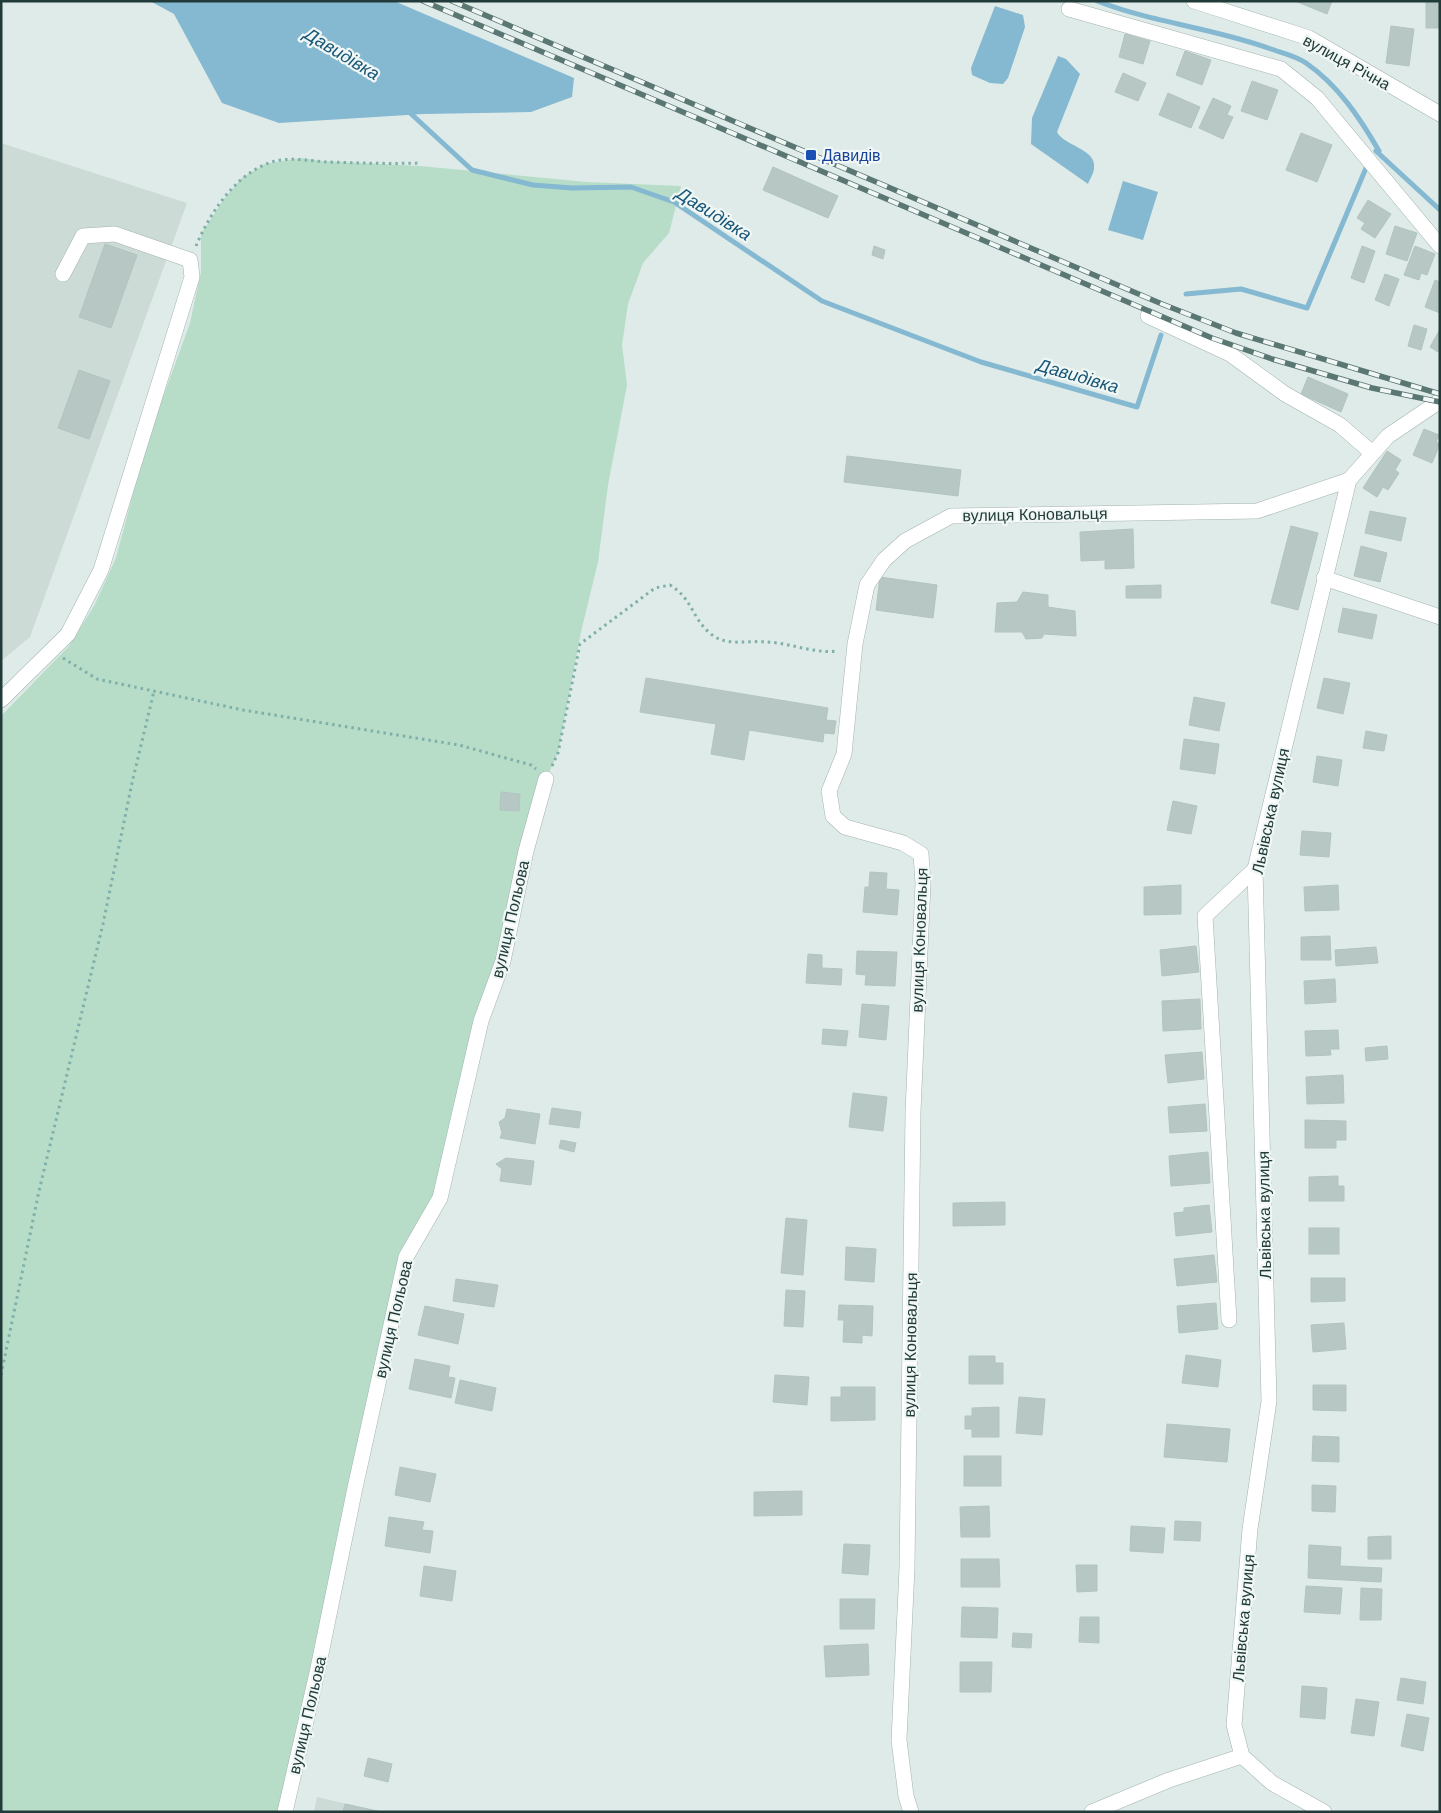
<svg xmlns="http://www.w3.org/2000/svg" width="1441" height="1813" viewBox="0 0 1441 1813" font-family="Arial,sans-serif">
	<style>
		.built { fill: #cddbd7 }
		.green { fill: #b7ddc8 }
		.water { fill: #85b8d1 }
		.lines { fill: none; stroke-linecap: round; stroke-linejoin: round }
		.stream { stroke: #85b8d1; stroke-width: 5 }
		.building { fill: #b7c8c4; stroke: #b2c4c0 }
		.minor-casing { stroke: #a2b3b0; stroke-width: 16 }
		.path { stroke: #7fafa9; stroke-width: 3; stroke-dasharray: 2.5 4; stroke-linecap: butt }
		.minor { stroke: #fff; stroke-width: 15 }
		.rail-casing { stroke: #5a7774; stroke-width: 5.5 }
		.rail { stroke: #f0f7f5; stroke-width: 4; stroke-dasharray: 11; stroke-linecap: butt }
		.transit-dot { fill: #1a4fb4; stroke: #f0f7f5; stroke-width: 2 }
		.labels { text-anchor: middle; stroke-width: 4.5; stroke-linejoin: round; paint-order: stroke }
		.street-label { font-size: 16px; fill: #203b39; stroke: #f0f7f5 }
		.transit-label { font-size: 16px; fill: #164399; stroke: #f0f7f5; text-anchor: start }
		.water-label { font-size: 18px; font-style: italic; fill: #195778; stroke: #f0f7f5 }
	</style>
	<rect width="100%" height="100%" fill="#dfebe8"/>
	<g class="built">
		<path d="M1,143L187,203L30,637L1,661Z"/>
		<path d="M317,1797L382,1812H314Z"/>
	</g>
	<path class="green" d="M301,158L322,161L420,166L587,182L681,186L669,233L643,263L628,304L622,345L627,385L608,485L598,562L581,632L558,753L546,779L440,1198L406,1257L285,1812H1V716L69,646L94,606L116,558L147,441L190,323L201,272V234L224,199L242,178L265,164Z"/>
	<g class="water">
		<path d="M150,1H394L574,78L572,97L531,112L423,114L279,123L222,103L174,14Z"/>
		<path d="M995,6L1023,15L1025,27L1008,78L1003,84L990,83L972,75L971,68Z"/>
		<path d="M1058,56L1066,59L1080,74L1057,132C1064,146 1097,149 1094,168C1094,173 1090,179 1088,184L1031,144L1032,118Z"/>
		<path d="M1123,181L1158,192L1143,240L1108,230Z"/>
	</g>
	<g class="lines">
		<g class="stream">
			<path d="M1097,1C1154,23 1214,28 1271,49C1282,53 1296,56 1306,63C1338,85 1360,118 1379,151"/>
			<path d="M408,111L472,170L533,185L572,188L631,187L674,202L822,301L981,362L1137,407L1161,335"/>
			<path d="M1376,151L1440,210"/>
			<path d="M1186,294L1241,289L1307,308L1366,168"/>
		</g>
	</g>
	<g class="building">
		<path d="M1295,1H1332L1327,14Z"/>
		<rect x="1426" y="1" width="13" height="27"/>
		<path d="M1391,26L1414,29L1409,66L1386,63Z"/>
		<path d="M1125,34L1150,41L1143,64L1119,57Z"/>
		<path d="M1185,51L1211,60L1202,85L1176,75Z"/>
		<path d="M1123,73L1146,83L1138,101L1115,92Z"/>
		<path d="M1252,81L1278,90L1267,120L1241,111Z"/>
		<path d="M1168,93L1200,107L1191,128L1159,115Z"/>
		<path d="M1213,98L1231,106L1227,115L1233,117L1223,139L1199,128Z"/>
		<path d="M1301,133L1332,145L1317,182L1286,170Z"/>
		<path d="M773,167L838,196L828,218L763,190Z"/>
		<path d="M1368,200L1391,214L1375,238L1361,229L1365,223L1357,218Z"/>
		<path d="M1395,226L1417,233L1407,261L1386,254Z"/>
		<path d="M105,244L137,255L111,328L79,317Z"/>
		<path d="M874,246L885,250L883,259L872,255Z"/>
		<path d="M1362,246L1375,251L1364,283L1351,278Z"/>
		<path d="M1415,246L1435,254L1427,275L1421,273L1419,280L1404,275Z"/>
		<path d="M1385,274L1399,279L1389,306L1375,300Z"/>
		<path d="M1435,280L1440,282V313L1425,307Z"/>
		<path d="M1414,325L1427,329L1421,350L1408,346Z"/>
		<path d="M1439,331L1440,332V353L1430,347Z"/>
		<path d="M79,370L110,381L89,439L58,428Z"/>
		<path d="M1308,377L1348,394L1341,412L1301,394Z"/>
		<path d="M1424,429L1439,435L1436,442L1440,444L1432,463L1413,455Z"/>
		<path d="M1387,451L1401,460L1395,470L1399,473L1388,490L1383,487L1377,497L1363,488Z"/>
		<path d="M847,456L961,470L958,496L844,482Z"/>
		<path d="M1370,511L1406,518L1401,541L1365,533Z"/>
		<path d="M1291,526L1318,533L1298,610L1271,603Z"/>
		<path d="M1133,529L1134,568L1105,569V560L1081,561L1080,532Z"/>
		<path d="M1361,546L1387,553L1380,582L1354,576Z"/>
		<path d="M880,577L937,585L933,618L876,610Z"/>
		<path d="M1161,585V598H1126V586Z"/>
		<path d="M1023,592L1048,595V607L1075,611L1076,636L1044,634L1042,638L1026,639L1022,632H995L997,603L1017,602Z"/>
		<path d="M1343,608L1377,615L1372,639L1338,632Z"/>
		<path d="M646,678L828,708L826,720L836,721L834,734L824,733L823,742L749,730L744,760L711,754L716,724L640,712Z"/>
		<path d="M1324,678L1350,683L1343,714L1317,708Z"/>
		<path d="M1194,697L1225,703L1219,731L1189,725Z"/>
		<path d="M1366,731L1387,735L1384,751L1363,748Z"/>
		<path d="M1184,739L1219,744L1215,774L1180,769Z"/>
		<path d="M1317,756L1342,760L1338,786L1313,782Z"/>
		<path d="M501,792L520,794L519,811L500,810Z"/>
		<path d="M1173,801L1197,806L1191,834L1167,830Z"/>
		<path d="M1302,831L1331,833L1329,857L1300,855Z"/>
		<path d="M870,872L887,873L886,889L899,890L897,915L863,912L865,887H869Z"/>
		<path d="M1181,885V914L1144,915V887Z"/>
		<path d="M1338,885L1339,910L1305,911L1304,887Z"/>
		<path d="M1330,936L1331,960H1301V937Z"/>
		<path d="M1196,946L1199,972L1162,976L1160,950Z"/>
		<path d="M1376,947L1378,963L1336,966L1335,950Z"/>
		<path d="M857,951L897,952L895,986L865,985L866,975L856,974Z"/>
		<path d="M808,954L822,955V968L842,969L841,985L806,983Z"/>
		<path d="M1335,979L1336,1002L1305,1004L1304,981Z"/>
		<path d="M1200,999L1201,1029L1163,1031L1162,1001Z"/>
		<path d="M862,1004L889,1006L886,1040L859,1037Z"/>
		<path d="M823,1029L848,1031L846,1046L822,1044Z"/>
		<path d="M1338,1030L1339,1049H1330L1331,1055L1306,1056L1305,1031Z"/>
		<path d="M1387,1046L1388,1059L1366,1061L1365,1048Z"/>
		<path d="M1202,1052L1204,1079L1168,1083L1165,1055Z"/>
		<path d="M1343,1075L1344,1103L1307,1104L1306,1077Z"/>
		<path d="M853,1093L887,1097L883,1131L849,1127Z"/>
		<path d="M1205,1104L1207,1131L1170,1133L1168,1107Z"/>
		<path d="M552,1108L581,1112L579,1128L549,1124Z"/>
		<path d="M507,1109L540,1114L535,1144L500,1138L502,1133L499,1122L505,1118Z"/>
		<path d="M1305,1120L1346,1121V1140H1336V1148H1305Z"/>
		<path d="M561,1140L576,1143L574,1152L559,1148Z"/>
		<path d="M1208,1152L1210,1183L1171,1186L1169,1156Z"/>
		<path d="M506,1158L534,1161L531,1185L500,1181L502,1169L496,1164Z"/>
		<path d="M1338,1176V1186H1344V1201H1309V1177Z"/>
		<path d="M1005,1202V1225L953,1226V1203Z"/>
		<path d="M1209,1205L1212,1232L1176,1236L1174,1213L1184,1212V1208Z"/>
		<path d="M786,1218L807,1220L803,1275L781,1273Z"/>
		<rect x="1309" y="1228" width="30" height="26"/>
		<path d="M846,1247L876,1249L874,1282L845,1280Z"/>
		<path d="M1214,1255L1217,1282L1177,1286L1174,1259Z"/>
		<path d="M1311,1278H1345V1301L1311,1302Z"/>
		<path d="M456,1279L498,1285L494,1307L453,1301Z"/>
		<path d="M786,1290L805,1291L803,1327L784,1326Z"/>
		<path d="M1216,1303L1218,1329L1179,1333L1177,1306Z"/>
		<path d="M839,1305L873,1306L872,1336L862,1335V1343L843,1342L844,1320H838Z"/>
		<path d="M425,1306L464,1314L458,1344L418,1335Z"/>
		<path d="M1344,1323L1346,1349L1313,1352L1311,1325Z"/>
		<path d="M1186,1355L1221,1360L1218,1387L1182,1383Z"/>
		<path d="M969,1356H995V1363H1003V1384H969Z"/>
		<path d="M415,1359L450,1366L448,1377L455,1378L451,1398L409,1389Z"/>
		<path d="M775,1375L809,1377L807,1405L773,1402Z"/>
		<path d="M460,1380L496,1388L492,1411L455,1403Z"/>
		<path d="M1313,1385H1346V1411L1313,1410Z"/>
		<path d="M841,1387H875V1420L831,1421V1397H841Z"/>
		<path d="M1019,1397L1045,1399L1042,1435L1016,1433Z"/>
		<path d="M999,1407V1437H972V1429H965V1416H972V1408Z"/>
		<path d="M1167,1424L1230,1429L1227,1462L1164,1457Z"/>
		<path d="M1313,1436L1339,1437V1462L1312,1461Z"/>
		<rect x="964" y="1456" width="37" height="30"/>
		<path d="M400,1467L436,1474L430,1502L395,1495Z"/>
		<path d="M1312,1485L1336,1486L1335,1512L1312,1511Z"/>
		<path d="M802,1491V1515L754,1516V1492Z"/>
		<path d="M989,1506L990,1537H961L960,1507Z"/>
		<path d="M389,1517L424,1522L422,1530L433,1531L430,1553L385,1546Z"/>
		<path d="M1175,1521L1201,1522L1200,1541L1174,1540Z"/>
		<path d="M1131,1526L1165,1528L1163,1553L1130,1551Z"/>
		<path d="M1391,1536V1559H1368V1537Z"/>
		<path d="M844,1544L870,1545L868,1575L842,1573Z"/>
		<path d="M1309,1545L1341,1547L1340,1566L1382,1568L1381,1582L1308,1578Z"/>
		<path d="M961,1559H999L1000,1587H961Z"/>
		<path d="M1076,1565H1097V1591L1077,1592Z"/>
		<path d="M424,1566L456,1571L452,1601L420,1596Z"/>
		<path d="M1306,1586L1342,1588L1340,1614L1304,1612Z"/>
		<path d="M1361,1588L1382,1589L1381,1620H1360Z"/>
		<path d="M840,1599H875L874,1629H840Z"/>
		<path d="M962,1607L998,1608L997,1638L961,1637Z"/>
		<path d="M1080,1617H1099V1643L1079,1642Z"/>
		<path d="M1013,1633L1032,1634L1031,1648L1012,1647Z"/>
		<path d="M868,1644L869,1675L826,1677L824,1646Z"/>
		<path d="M960,1662H992L991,1692H960Z"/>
		<path d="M1401,1678L1426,1682L1423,1704L1397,1700Z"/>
		<path d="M1302,1686L1327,1688L1325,1719L1300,1717Z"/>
		<path d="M1356,1699L1379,1702L1374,1736L1351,1733Z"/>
		<path d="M1407,1714L1429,1718L1423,1751L1401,1746Z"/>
		<path d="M368,1758L392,1764L388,1782L364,1776Z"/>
		<path d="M345,1804L382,1812H343Z"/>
	</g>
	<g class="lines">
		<defs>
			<g id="minor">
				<path d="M1194,1L1309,38L1440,114"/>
				<path d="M1069,9L1281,69L1317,98L1440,246"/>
				<path d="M1148,316L1230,354L1285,394L1340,425L1371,452"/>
				<path d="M1324,578L1440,617"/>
				<path d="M1,700L68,634L101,570L192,277L190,260L115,234L83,236L63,274"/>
				<path d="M1229,1320L1205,916L1255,869"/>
				<path d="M285,1812L317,1673L355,1488L406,1257L440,1198L481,1021L503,961L526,851L546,779"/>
				<path d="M911,1812L906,1796L899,1740L907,1568L913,1112L923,883L921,854L903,843L845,827L833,816L829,791L844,754L855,644L867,585L884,560L905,541L951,516L1257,511L1349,480"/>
				<path d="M1092,1812L1169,1780L1242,1756"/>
				<path d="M1324,1812L1272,1783L1242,1756L1234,1725L1250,1529L1269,1401L1255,869L1349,480L1388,436L1440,401"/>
			</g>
		</defs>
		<use href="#minor" class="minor-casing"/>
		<g class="path">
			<path d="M196,246C209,215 232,179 264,165C284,155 307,161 328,162C359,163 389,164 420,163"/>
			<path d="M63,658L97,679L243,710L459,745L531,765L536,769"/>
			<path d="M552,766L558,753L580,644L655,588L670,585C693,599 692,619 711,634C726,647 748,640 767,642C791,643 814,654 838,651"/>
			<path d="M1,1375L39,1191L103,924L132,783L154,691"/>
		</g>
		<use href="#minor" class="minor"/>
		<defs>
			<g id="rail">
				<path d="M423,1L1212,338L1272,359L1372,388L1440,402"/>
				<path d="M452,1L1162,304L1236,333L1440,394"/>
			</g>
		</defs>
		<use href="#rail" class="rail-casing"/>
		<use href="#rail" class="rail"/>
	</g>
	<rect class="transit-dot" x="805" y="149" width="12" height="12" rx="2.5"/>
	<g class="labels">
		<g class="street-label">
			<text transform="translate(1347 62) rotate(29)" y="6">вулиця Річна</text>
			<text transform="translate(1035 514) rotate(-1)" y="6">вулиця Коновальця</text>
			<text transform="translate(1270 811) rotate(-78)" y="6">Львівська вулиця</text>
			<text transform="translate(510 919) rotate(-77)" y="6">вулиця Польова</text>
			<text transform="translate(919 940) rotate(-88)" y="6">вулиця Коновальця</text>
			<text transform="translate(1264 1215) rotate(-91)" y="6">Львівська вулиця</text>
			<text transform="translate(393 1319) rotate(-77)" y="6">вулиця Польова</text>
			<text transform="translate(910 1345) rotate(-89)" y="6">вулиця Коновальця</text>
			<text transform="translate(1243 1618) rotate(-85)" y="6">Львівська вулиця</text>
			<text transform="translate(307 1715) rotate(-77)" y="6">вулиця Польова</text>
		</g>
		<g class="transit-label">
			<text x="822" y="161">Давидів</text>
		</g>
		<g class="water-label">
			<text transform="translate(342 54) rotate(31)" y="6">Давидівка</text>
			<text transform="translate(714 214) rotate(32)" y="6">Давидівка</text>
			<text transform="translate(1078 376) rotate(16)" y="6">Давидівка</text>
		</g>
	</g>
	<rect width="1441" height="1813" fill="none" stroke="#203b39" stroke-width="5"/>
</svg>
